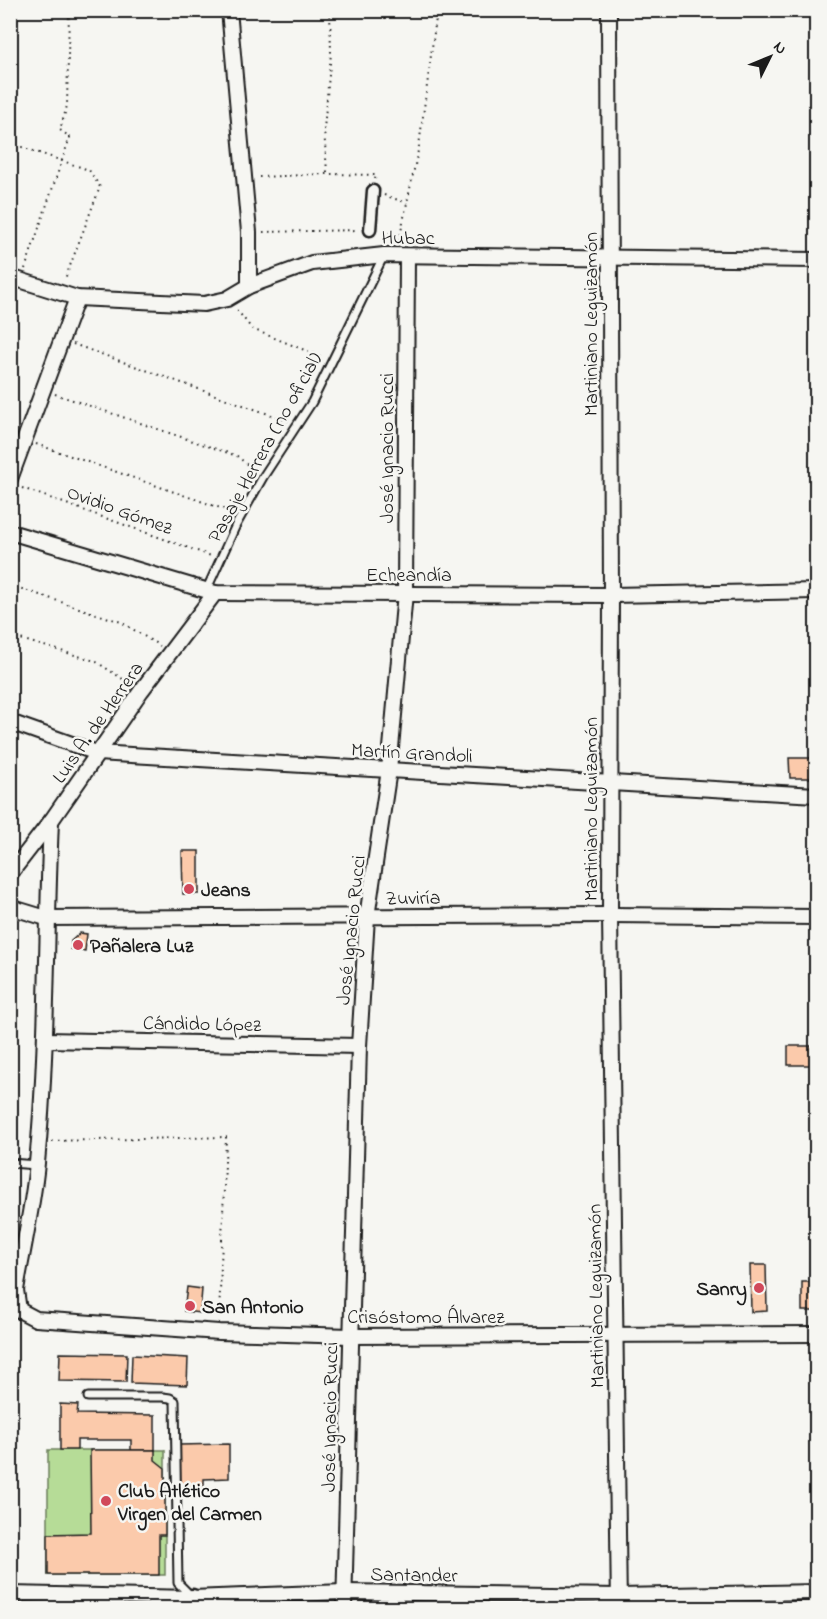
<svg xmlns="http://www.w3.org/2000/svg" width="827" height="1619" viewBox="0 0 827 1619" font-family="'Indie Flower',sans-serif">
	<style>
		.green { fill: #b6dc97; stroke: #697c5a; stroke-width: 1.5 }
		.building { fill: #fbcaab; stroke: #1c1c1c; stroke-width: 1.5 }
		.lines { fill: none; stroke-linecap: round; stroke-linejoin: round }
		.service-casing { stroke: #1c1c1c; stroke-width: 11 }
		.pedestrian-casing { stroke: #1c1c1c; stroke-width: 15 }
		.minor-casing { stroke: #1c1c1c; stroke-width: 18 }
		.tertiary-casing { stroke: #1c1c1c; stroke-width: 21 }
		.path { stroke: #1c1c1c; stroke-width: 2; stroke-dasharray: 1.5 4.5; stroke-linecap: butt }
		.service { stroke: #f6f6f2; stroke-width: 7 }
		.pedestrian { stroke: #f6f6f2; stroke-width: 10 }
		.minor { stroke: #f6f6f2; stroke-width: 14 }
		.tertiary { stroke: #f6f6f2; stroke-width: 16 }
		.poi-dot { fill: #d1495b; stroke: #f6f6f2; stroke-width: 2 }
		.labels { text-anchor: middle; stroke-width: 5; stroke-linejoin: round; paint-order: stroke }
		.street-label { font-size: 20px; fill: #1c1c1c; stroke: #f6f6f2 }
		.poi-label { font-size: 20px; font-weight: bold; fill: #1c1c1c; stroke: #f6f6f2; text-anchor: start }
	</style>
	<rect width="100%" height="100%" fill="#f6f6f2"/>
	<filter id="ink" filterUnits="userSpaceOnUse"><feTurbulence type="fractalNoise" baseFrequency=".0167" numOctaves="2"/><feDisplacementMap in="SourceGraphic" scale="12" xChannelSelector="R" yChannelSelector="G"/><feConvolveMatrix kernelMatrix="1 2 1 2 8 2 1 2 1" color-interpolation-filters="sRGB"/></filter>
	<g filter="url(#ink)">
		<rect class="green" x="48" y="1450" width="117" height="125"/>
		<g class="building">
			<path d="M789,758H816V778H790Z"/>
			<path d="M182,851H199V894H183Z"/>
			<path d="M80,933L87,934L85,951L71,949V941Z"/>
			<rect x="788" y="1046" width="28" height="19"/>
			<path d="M750,1265H766L767,1311L751,1312Z"/>
			<rect x="802" y="1282" width="14" height="29"/>
			<path d="M187,1287L202,1289L200,1313L184,1311Z"/>
			<path d="M60,1353L127,1354L126,1382L59,1381Z"/>
			<path d="M132,1355L188,1358L187,1385L131,1383Z"/>
			<path d="M60,1404L78,1405L77,1414L155,1415V1450H131V1440H77V1450H60Z"/>
			<path d="M229,1444V1478L204,1479V1487L180,1488L179,1445Z"/>
			<path d="M90,1450H155V1460L165,1468V1535H159V1575H48V1534L91,1533Z"/>
		</g>
		<g class="lines">
			<defs>
				<g id="service">
					<path d="M206,591L236,525L263,477L312,402L384,255"/>
					<path d="M10,1163L37,1165"/>
					<path d="M88,1397H163L170,1398L175,1401L178,1583L191,1596"/>
				</g>
				<path id="pedestrian" d="M370,230L373,191"/>
				<g id="minor">
					<path d="M229,10L249,232V286"/>
					<path d="M609,10L611,595L610,915L619,1608"/>
					<path d="M10,277L77,298L204,304L227,299L249,286L312,263L384,255L816,260"/>
					<path d="M10,479L77,298"/>
					<path d="M10,532L215,593L611,595L816,591"/>
					<path d="M10,722L97,753L816,795"/>
					<path d="M51,821C46,935 48,1050 37,1163C33,1206 23,1248 16,1290L19,1310L36,1319L219,1332L350,1336L816,1334"/>
					<path d="M10,874L51,821L141,691L215,593"/>
					<path d="M10,907L46,918L610,915L816,917"/>
					<path d="M45,1040L359,1046"/>
					<path d="M10,1594L192,1598L344,1592L619,1596L816,1592"/>
					<path d="M344,1608L359,1046L367,917L389,770L405,593L407,256"/>
				</g>
				<path id="tertiary" d="M192,1598L209,1608"/>
			</defs>
			<use href="#service" class="service-casing"/>
			<use href="#pedestrian" class="pedestrian-casing"/>
			<use href="#minor" class="minor-casing"/>
			<use href="#tertiary" class="tertiary-casing"/>
			<g class="path">
				<path d="M243,15L282,10"/>
				<path d="M10,143L89,170L100,187L65,279"/>
				<path d="M327,172L324,129L331,53L330,10"/>
				<path d="M259,177L327,174L376,175L375,179"/>
				<path d="M384,195L407,203"/>
				<path d="M263,232L359,230"/>
				<path d="M383,232L401,236"/>
				<path d="M399,241L419,146L437,10"/>
				<path d="M25,269L70,137L60,130L67,106L69,10"/>
				<path d="M237,310L252,329L322,357"/>
				<path d="M73,344L288,421"/>
				<path d="M55,394L237,456L255,471"/>
				<path d="M36,444L232,512"/>
				<path d="M22,488L211,556"/>
				<path d="M10,585L121,622L160,646"/>
				<path d="M10,636L95,661L129,683"/>
				<path d="M52,1141L226,1137L219,1317"/>
			</g>
			<use href="#service" class="service"/>
			<use href="#pedestrian" class="pedestrian"/>
			<use href="#minor" class="minor"/>
			<use href="#tertiary" class="tertiary"/>
		</g>
	</g>
	<g class="poi-dot">
		<circle cx="189" cy="889" r="6"/>
		<circle cx="78" cy="945" r="6"/>
		<circle cx="759" cy="1288" r="6"/>
		<circle cx="190" cy="1306" r="6"/>
		<circle cx="106" cy="1501" r="6"/>
	</g>
	<g class="labels">
		<g class="street-label">
			<text x="408" y="244">Hubac</text>
			<text transform="translate(590 324) rotate(-90)" y="7">Martiniano Leguizamón</text>
			<text transform="translate(264 447) rotate(-61)" y="7">Pasaje Herrera (no oficial)</text>
			<text transform="translate(386 448) rotate(-90)" y="7">José Ignacio Rucci</text>
			<text transform="translate(120 509) rotate(20)" y="7">Ovidio Gómez</text>
			<text x="409" y="581">Echeandía</text>
			<text transform="translate(97 722) rotate(-55)" y="7">Luis A. de Herrera</text>
			<text transform="translate(412 752) rotate(3)" y="7">Martín Grandoli</text>
			<text transform="translate(590 809) rotate(-90)" y="7">Martiniano Leguizamón</text>
			<text transform="translate(413 897) rotate(-1)" y="7">Zuviría</text>
			<text transform="translate(350 930) rotate(-84)" y="7">José Ignacio Rucci</text>
			<text transform="translate(202 1023) rotate(1)" y="7">Cándido López</text>
			<text transform="translate(595 1296) rotate(-91)" y="7">Martiniano Leguizamón</text>
			<text x="426" y="1323">Crisóstomo Álvarez</text>
			<text transform="translate(329 1417) rotate(-89)" y="7">José Ignacio Rucci</text>
			<text transform="translate(414 1574) rotate(1)" y="7">Santander</text>
		</g>
		<g class="poi-label">
			<text x="201" y="896">Jeans</text>
			<text x="90" y="952">Pañalera Luz</text>
			<text x="747" y="1295" text-anchor="end">Sanry</text>
			<text x="202" y="1313">San Antonio</text>
			<text x="118" y="1497">Club Atlético<tspan x="118" dy="23">Virgen del Carmen</tspan></text>
		</g>
	</g>
	<rect width="827" height="1619" fill="none" stroke="#f6f6f2" stroke-width="36"/>
	<rect x="18" y="18" width="791" height="1583" fill="none" stroke="#1c1c1c" stroke-width="2" filter="url(#ink)"/>
	<g transform="translate(770 57) rotate(47)" stroke="#f6f6f2" stroke-width="4.5" paint-order="stroke">
	<path d="M0-4.5L10 22L0 15L-10 22Z" fill="#1c1c1c"/>
	<text y="-9" font-size="16" font-weight="bold" text-anchor="middle" fill="#1c1c1c">N</text>
	</g>
</svg>
